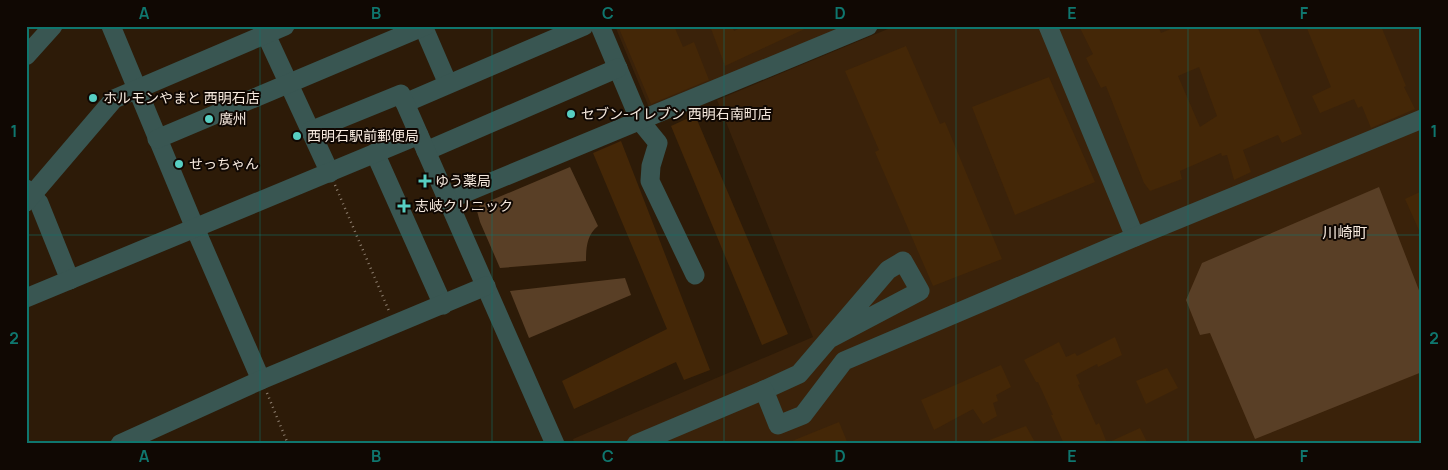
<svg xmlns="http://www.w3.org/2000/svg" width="1448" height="470" viewBox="0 0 1448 470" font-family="Manrope,'Noto Sans JP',sans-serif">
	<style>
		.built { fill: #3a220a }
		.green { fill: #593f26 }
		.building { fill: #442707; fill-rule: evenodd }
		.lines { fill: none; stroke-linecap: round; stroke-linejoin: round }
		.path { stroke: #8d7e6e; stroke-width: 2.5; stroke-dasharray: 1 4; stroke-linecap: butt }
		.minor { stroke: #395652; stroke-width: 19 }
		.grid { fill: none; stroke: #0f766e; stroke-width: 1; stroke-opacity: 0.55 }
		.poi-dot { fill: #57cec2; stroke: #100803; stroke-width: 2 }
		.labels { text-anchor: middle; stroke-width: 4; stroke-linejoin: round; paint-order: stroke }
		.poi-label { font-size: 14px; fill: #f7eadf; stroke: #100803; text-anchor: start }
		.neighbourhood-label { font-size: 15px; fill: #f7eadf; stroke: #100803 }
		.neatline { fill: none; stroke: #0f766e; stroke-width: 2 }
		.grid-label { font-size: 16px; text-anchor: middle; font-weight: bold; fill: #0f766e }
	</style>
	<rect width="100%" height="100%" fill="#2d1b08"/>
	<g class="built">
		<path d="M615,26H849L650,110Z"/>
		<path d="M895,26H1422V444H575L573,439L813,337L717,100Z"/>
	</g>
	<g class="green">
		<path d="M570,167L598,226C587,235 586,247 586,261L500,268L480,222L477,211L480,205Z"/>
		<path d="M1379,187L1422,298V372L1255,439L1210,333L1200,335L1186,300L1202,263Z"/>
		<path d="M625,278L631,295L529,338L510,291Z"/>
	</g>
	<g class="building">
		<path d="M618,26H674L683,47L694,42L709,80L651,104Z"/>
		<path d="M710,26H732L734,31L744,26H811L725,66Z"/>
		<path d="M1079,26H1158L1161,33L1178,26H1257L1302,134L1282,143L1278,135L1243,150L1251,172L1234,180L1227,155L1222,156L1221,153L1180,171L1182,179L1150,191L1144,183L1106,86L1101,88L1086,58L1093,54ZM1199,67L1217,116L1200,127L1178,76Z"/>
		<path d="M1306,26H1381L1406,86L1404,87L1415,109L1371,128L1362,106L1358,108L1354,99L1320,113L1312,96L1331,87Z"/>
		<path d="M906,46L940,124L945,122L1002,259L933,286L875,152L879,150L845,71Z"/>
		<path d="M1049,77L1095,182L1015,215L972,107Z"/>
		<path d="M695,115L788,334L762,345L671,126Z"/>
		<path d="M621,141L710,370L684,380L676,362L574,409L562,381L667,329L593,153Z"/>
		<path d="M1422,191V237L1405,199Z"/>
		<path d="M1115,337L1122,355L1098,367L1097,364L1076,375L1080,384L1078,385L1096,425L1099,423L1107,443L1140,428L1148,444H1064L1051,415H1053L1038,382H1036L1024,360L1059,342L1066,357L1075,353L1077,356Z"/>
		<path d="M1001,365L1011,387L996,395L998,401L993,403L997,416L983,424L973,409L934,430L921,400Z"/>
		<path d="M1167,368L1178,388L1146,404L1136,381Z"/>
		<path d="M839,422L848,444H787V443Z"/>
		<path d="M1026,426L1036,444H982V443Z"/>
	</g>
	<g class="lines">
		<g class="path">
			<path d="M335,185L389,311"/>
			<path d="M267,393L288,444"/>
		</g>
		<g class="minor">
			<path d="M111,26L195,228L261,380"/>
			<path d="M262,26L330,173"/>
			<path d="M423,26L448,84"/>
			<path d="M600,26L640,121L658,143L651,166L650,181L695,275"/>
			<path d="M1048,26L1135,237"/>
			<path d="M26,56L53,26"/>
			<path d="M405,103L584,26"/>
			<path d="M310,131L401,94L419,135"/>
			<path d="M157,139L425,26"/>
			<path d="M426,151L618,68"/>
			<path d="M375,153L443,305"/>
			<path d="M26,189L39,203L70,280"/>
			<path d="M448,200L868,26"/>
			<path d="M26,202L114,99L285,26"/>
			<path d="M26,298L419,135L555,444"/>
			<path d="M764,390L799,374L888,270L903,261L920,291L829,339"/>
			<path d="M120,444L261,380L486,286"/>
			<path d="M636,444L764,390L778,425L803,415L844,361L1135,237L1422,119"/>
		</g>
	</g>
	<path class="grid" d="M260,26V444M492,26V444M724,26V444M956,26V444M1188,26V444M26,235H1422"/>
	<g class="poi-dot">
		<circle cx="93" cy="98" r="5"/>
		<circle cx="571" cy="114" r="5"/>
		<circle cx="209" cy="119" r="5"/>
		<circle cx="297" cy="136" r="5"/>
		<circle cx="179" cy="164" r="5"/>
		<path d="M422.5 173.5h5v5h5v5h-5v5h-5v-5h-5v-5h5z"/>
		<path d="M401.5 198.5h5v5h5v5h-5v5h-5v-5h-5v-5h5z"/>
	</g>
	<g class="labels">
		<g class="poi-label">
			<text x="103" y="103">ホルモンやまと 西明石店</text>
			<text x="581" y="119">セブン-イレブン 西明石南町店</text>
			<text x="219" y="124">廣州</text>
			<text x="307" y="141">西明石駅前郵便局</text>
			<text x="189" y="169">せっちゃん</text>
			<text x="435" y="186">ゆう薬局</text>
			<text x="415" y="211">志岐クリニック</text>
		</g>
		<g class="neighbourhood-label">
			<text x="1345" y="238">川崎町</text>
		</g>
	</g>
	<rect width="1448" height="470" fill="none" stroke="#100803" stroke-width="55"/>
	<rect x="28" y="28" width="1392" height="414" class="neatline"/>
	<g class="grid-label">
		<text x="144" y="19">A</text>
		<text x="376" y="19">B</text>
		<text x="608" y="19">C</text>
		<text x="840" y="19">D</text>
		<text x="1072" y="19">E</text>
		<text x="1304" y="19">F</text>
		<text x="14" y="137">1</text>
		<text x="1434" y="137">1</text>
		<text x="14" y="344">2</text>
		<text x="1434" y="344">2</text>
		<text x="144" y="462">A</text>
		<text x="376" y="462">B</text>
		<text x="608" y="462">C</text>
		<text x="840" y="462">D</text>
		<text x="1072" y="462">E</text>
		<text x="1304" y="462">F</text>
	</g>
</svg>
